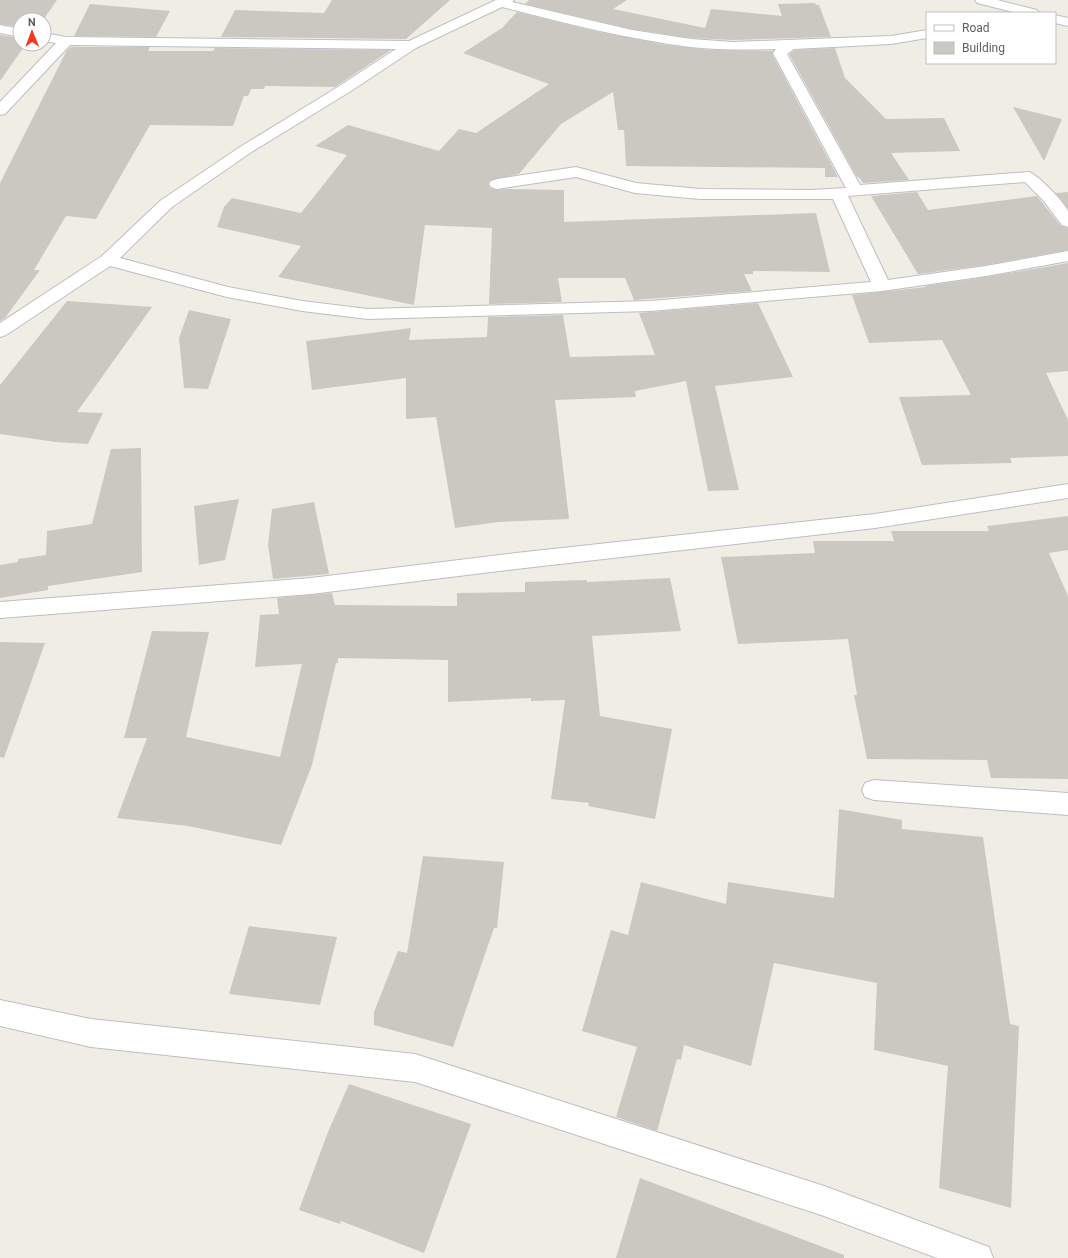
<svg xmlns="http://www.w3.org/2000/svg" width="1068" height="1258" viewBox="0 0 1068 1258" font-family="Roboto,sans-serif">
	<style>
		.building { fill: #cbc8c1 }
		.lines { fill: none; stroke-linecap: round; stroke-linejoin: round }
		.minor-casing { stroke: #bcbec4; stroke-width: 2 }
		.minor { fill: #fff; fill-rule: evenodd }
	</style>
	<rect width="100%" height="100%" fill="#f0eee4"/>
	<g class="building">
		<path d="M0,0H57L43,20H20V27L0,24Z"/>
		<path d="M332,0H450L406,39L221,37L235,10L324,13Z"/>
		<path d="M529,0H627L613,9L705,28L711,9L782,16L778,4L815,3L816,5H819L831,37L733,40L691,38L632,29L525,4Z"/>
		<path d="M90,4L170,11L156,37L74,36Z"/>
		<path d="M517,12L595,31L666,45L711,50L773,51L772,54L838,177H825V168L626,166L624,130H618L613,92L561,124L519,174L491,180L488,183L490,188L497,190L506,189L564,190V222L816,213L830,272L753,271V274H744L752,291L634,300L625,278H558L562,302L489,304L492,228L425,225L414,305L278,277L301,246L217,227L224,207L232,198L301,213L347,155L315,146L348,125L439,151L459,129L476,133L549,84L463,53L502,28Z"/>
		<path d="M0,35L20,38V44H26L0,81Z"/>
		<path d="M71,47H150L148,51H213L215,48L391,50L335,87L265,86L264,89H251L248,96H244L233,126L150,125L96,219L66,216L34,270H40L5,318L0,321V183L67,50Z"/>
		<path d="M835,48L845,78L886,119L944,118L960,151L891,153L909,180L863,183L859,177H857L789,54L795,50Z"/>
		<path d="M1013,107L1062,119L1044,161Z"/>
		<path d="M917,192L928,210L1037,196L1061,226L1068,228V250L986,265L918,274L871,196Z"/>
		<path d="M1068,192V208L1056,193Z"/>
		<path d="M1068,263V371L1046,373L1068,420V456L1010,458L1012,463L922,465L899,397L971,395L942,340L869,343L852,295L926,287L925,286L986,277Z"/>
		<path d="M67,301L152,307L77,412L103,413L88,444L56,442L0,434V385Z"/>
		<path d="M758,303L793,377L715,386L739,490L708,491L686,381L635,391L636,397L555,400L569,519L498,522L455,528L436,417L406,419V378L312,390L306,341L411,328L409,340L487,337L488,317L563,315L570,357L655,355L639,313Z"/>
		<path d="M189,310L231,319L208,389L184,388L179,338Z"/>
		<path d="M141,448L142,572L48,586V590L0,598V565L18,562V559L46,555L47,531L92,524L111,449Z"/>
		<path d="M239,499L225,560L199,565L194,506Z"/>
		<path d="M314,502L329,574L273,579L268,545L272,509Z"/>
		<path d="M1068,516V550L1049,553L1068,596V779L991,778L987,760L867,759L854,695H857L848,639L738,644L721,557L815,553L813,541H894L891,531H989L987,526Z"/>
		<path d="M670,578L681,631L592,636L600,716L672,729L655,819L588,806L589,803L551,799L565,700L531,701V698L448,702V660L338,658V663H336L312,765L281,845L188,826L117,818L147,738H124L152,631L209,632L186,737L280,757L302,664L255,667L260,615L279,614L277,598L332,593L335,605L457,606V593L525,592V582L587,580V582Z"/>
		<path d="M0,642L45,643L4,758L0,757Z"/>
		<path d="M839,809L902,820V829L983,837L1010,1024L1019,1026L1011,1208L939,1188L948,1066L874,1050L877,983L774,963L751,1066L684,1045L681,1060L677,1059L657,1131L616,1117L637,1047L582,1031L611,930L628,935L641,882L726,904L728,882L834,898Z"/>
		<path d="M423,856L504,862L497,928H494L453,1047L374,1025V1012L398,951L407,953Z"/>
		<path d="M249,926L337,937L320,1005L229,994Z"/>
		<path d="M349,1084L471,1124L424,1253L341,1221L340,1224L299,1210L328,1132Z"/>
		<path d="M640,1178L844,1255V1258H616Z"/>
	</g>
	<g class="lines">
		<defs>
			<g id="minor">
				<path d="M496,0H514L512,2L632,30L691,39L733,42L891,36L927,30V38L891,44L794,49L787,54L860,185L1029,172C1038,175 1064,202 1068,211C1068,215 1068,222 1068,227L1062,225L1043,200L1025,182L848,196L888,280L986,266L1068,251V261L986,276L882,291L650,311L368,319L302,311L227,297L110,266L6,335L0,337V323L102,256L160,201L240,147L341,85L396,49L70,45L5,114L0,115V102L56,43L44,41V33L66,37L409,41ZM502,7C564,23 627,39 690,47C719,50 747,50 776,49L773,53L846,188L811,190L700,189L636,183L576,167L497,179L491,181L489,184L491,187L497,189L576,177L635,193L700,199H833L871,282L650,301L368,309L302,301L228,287L120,258L172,207L250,153L351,91L416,48Z"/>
				<path d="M975,0H997L1037,10L1039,13H1017L977,3Z"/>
				<path d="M1055,15L1068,18V26L1055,23Z"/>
				<path d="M0,25L20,29V37L0,33Z"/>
				<path d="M1068,484V498L875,528L516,569L311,594L0,618V602L311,578L516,553L875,514Z"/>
				<path d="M874,780L1068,793V815L874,800L865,797L862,790L865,783Z"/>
				<path d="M0,1000L91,1019L415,1054L824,1186L989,1247L993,1258H937L824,1216L415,1082L91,1047L0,1026Z"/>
			</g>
		</defs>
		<use href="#minor" class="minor-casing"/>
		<use href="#minor" class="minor"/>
	</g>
	<rect x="926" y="12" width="130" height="52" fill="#ffffff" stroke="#bebfc2"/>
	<rect x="934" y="25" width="20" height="6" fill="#ffffff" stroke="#bebfc2"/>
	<text x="962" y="32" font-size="12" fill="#5c6066">Road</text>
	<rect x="934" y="42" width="20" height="12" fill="#cbc8c1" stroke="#bebfc2"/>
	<text x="962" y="52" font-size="12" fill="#5c6066">Building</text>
	<g transform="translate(32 32) rotate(359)"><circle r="19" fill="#ffffff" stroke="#bebfc2"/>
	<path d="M0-3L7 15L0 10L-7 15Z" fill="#f83722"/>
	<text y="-6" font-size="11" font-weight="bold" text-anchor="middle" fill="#5c6066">N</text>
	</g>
</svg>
